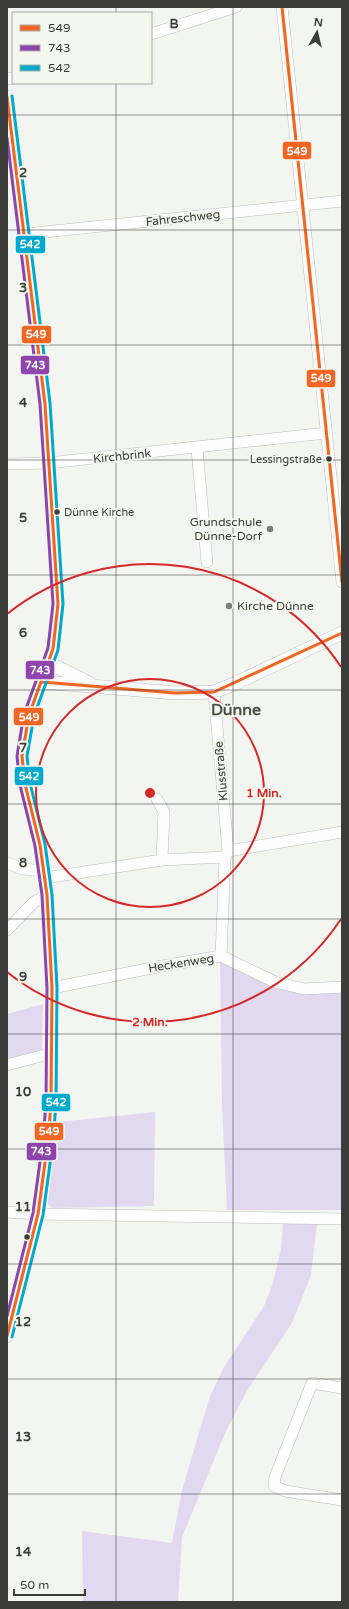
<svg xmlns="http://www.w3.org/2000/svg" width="349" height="1609" viewBox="0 0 349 1609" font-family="'Varela Round',sans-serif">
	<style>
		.green { fill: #e2d9f1 }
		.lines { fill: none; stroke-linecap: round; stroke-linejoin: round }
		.minor-casing { stroke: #bebfbc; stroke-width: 12 }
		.tertiary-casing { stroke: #bebfbc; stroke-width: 14 }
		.minor { stroke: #fdfefd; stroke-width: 11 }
		.tertiary { stroke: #fdfefd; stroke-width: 13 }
		.bus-1-casing { stroke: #f3f7ee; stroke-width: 6 }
		.bus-2-casing { stroke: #f3f7ee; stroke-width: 6 }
		.bus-3-casing { stroke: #f3f7ee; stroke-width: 6 }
		.bus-1 { stroke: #f26522; stroke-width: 3 }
		.bus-2 { stroke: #8e44ad; stroke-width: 3 }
		.bus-3 { stroke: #00a9ce; stroke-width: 3 }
		.grid { fill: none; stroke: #3c3d3a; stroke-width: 1; stroke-opacity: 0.55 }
		.ring { fill: none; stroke: #d62828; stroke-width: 2 }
		.bus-dot { fill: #3c3d3a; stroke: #f3f7ee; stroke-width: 1.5 }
		.poi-dot { fill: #7c7d7a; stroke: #f3f7ee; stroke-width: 1.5 }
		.labels { text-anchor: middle; stroke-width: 4; stroke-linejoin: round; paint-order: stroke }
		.bus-label { font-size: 11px; fill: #3c3d3a; stroke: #f3f7ee; text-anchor: end }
		.street-label { font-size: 12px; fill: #3c3d3a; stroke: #f3f7ee }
		.poi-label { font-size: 12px; fill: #3c3d3a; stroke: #f3f7ee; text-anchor: end }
		.district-label { font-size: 16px; font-weight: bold; fill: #4b4e47; stroke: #f3f7ee }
		.grid-label { font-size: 13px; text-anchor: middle; font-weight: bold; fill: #3c3d3a; stroke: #f3f7ee; stroke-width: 4; stroke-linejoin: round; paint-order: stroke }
		.centre { fill: #d62828; stroke: #f3f7ee; stroke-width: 2 }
		.ring-label { font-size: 12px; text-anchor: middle; font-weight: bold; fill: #d62828; stroke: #f3f7ee; stroke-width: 4; stroke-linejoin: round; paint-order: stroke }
		.line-badge { stroke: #f3f7ee; stroke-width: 1.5 }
		.badge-label { font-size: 11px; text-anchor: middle; font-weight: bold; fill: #fff }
	</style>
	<rect width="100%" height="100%" fill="#f3f5f0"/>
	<g class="green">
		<path d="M220,960L275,984L342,990V1210H227L222,1104Z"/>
		<path d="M43,1004L42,1049L7,1060V1014Z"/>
		<path d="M155,1112L154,1206L53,1208L47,1204L58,1122Z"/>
		<path d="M283,1223L317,1224L311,1275L292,1323L248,1389L226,1431L182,1537L178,1602H83L82,1531L172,1543L182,1490L210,1396L224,1367L264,1306L273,1283L281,1249Z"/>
	</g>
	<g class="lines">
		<defs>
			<g id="minor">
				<path d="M282,7L342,582"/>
				<path d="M151,34L236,7"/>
				<path d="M7,79L13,78"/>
				<path d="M25,234L342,201"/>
				<path d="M197,448L207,562"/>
				<path d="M7,464L48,463L326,433"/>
				<path d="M214,692L228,851L225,857L221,956"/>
				<path d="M157,799L164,812L162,860"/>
				<path d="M228,851L342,832"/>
				<path d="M7,863L23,869L44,871"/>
				<path d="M45,878L162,860L225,857"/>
				<path d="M7,930L34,902L47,895"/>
				<path d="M221,956L275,982L304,989L342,987"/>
				<path d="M52,988L162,966L221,956"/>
				<path d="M7,1065L52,1053"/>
				<path d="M7,1212L38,1214L342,1219"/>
				<path d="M342,1388L312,1383L275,1477L274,1486L285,1491L342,1500"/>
			</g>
			<g id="tertiary">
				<path d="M7,97L45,404L58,604L53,649L49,663L29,715L22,756L25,784L40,845L47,895L52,988L51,1103L48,1141L38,1214L7,1336"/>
				<path d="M49,663L89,683"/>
				<path d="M42,682L175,693L214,692L236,683L342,633"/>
			</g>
		</defs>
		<use href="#minor" class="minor-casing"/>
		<use href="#tertiary" class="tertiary-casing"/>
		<use href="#minor" class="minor"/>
		<use href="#tertiary" class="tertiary"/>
		<defs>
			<g id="bus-1">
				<path d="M282,7L342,582"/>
				<path d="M7,97L45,404L58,604L53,649L29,715L22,756L25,784L40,845L47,895L52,988L51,1103L48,1141L38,1214L7,1336"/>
				<path d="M42,682L175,693L214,692L342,633"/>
			</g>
			<path id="bus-2" d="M7,138L40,404L53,604L48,648L24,714L17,756L20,785L35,846L42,895L47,988L46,1103L43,1140L33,1213L7,1316"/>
			<path id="bus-3" d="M12,1337L43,1215L53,1142L56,1103L57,988L52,895L45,844L30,783L27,756L34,716L58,650L63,604L50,403L12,96"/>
		</defs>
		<use href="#bus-1" class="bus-1-casing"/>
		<use href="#bus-2" class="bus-2-casing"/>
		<use href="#bus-3" class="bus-3-casing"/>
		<use href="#bus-1" class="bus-1"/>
		<use href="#bus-2" class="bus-2"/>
		<use href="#bus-3" class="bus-3"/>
	</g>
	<path class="grid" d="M116,7V13M233,7V1602M116,83V1602M7,115H342M7,230H342M7,345H342M7,460H342M7,575H342M7,690H342M7,804H342M7,919H342M7,1034H342M7,1149H342M7,1264H342M7,1379H342M7,1494H342"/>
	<g class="ring">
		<circle cx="150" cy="793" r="114"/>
		<path d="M341 919A229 229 0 0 1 7 972M7 614A229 229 0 0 1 341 667"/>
	</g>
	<g class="bus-dot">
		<circle cx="329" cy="459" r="3.5"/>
		<circle cx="57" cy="512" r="3.5"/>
		<circle cx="27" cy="1237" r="3.5"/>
	</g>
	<g class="poi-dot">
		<circle cx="270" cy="529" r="4"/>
		<circle cx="229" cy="606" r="4"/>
	</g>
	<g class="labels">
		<g class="bus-label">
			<text x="322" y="463">Lessingstraße</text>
			<text x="64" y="516" text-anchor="start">Dünne Kirche</text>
		</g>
		<g class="street-label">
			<text transform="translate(183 218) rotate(-6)" y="4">Fahreschweg</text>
			<text transform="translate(122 456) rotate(-6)" y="4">Kirchbrink</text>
			<text transform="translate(221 771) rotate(-95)" y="4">Klusstraße</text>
			<text transform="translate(181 963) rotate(-9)" y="4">Heckenweg</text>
		</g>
		<g class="poi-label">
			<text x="262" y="526">Grundschule<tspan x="262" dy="14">Dünne-Dorf</tspan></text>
			<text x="237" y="610" text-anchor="start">Kirche Dünne</text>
		</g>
		<g class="district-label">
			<text x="236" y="715">Dünne</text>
		</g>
	</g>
	<g class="grid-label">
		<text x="174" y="28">B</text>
		<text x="23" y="177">2</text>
		<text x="23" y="292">3</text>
		<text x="23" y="407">4</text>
		<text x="23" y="522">5</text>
		<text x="23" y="637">6</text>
		<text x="23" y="752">7</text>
		<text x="23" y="867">8</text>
		<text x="23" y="981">9</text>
		<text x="23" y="1096">10</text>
		<text x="23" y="1211">11</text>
		<text x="23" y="1326">12</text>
		<text x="23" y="1441">13</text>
		<text x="23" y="1556">14</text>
	</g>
	<circle cx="150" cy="793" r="6" class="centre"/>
	<g class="ring-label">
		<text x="264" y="797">1 Min.</text>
		<text x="150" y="1026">2 Min.</text>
	</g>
	<g class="line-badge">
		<rect x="282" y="141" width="30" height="19" rx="4" fill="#f26522"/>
		<rect x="15" y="235" width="31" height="19" rx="4" fill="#00a9ce"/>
		<rect x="21" y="325" width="31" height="19" rx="4" fill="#f26522"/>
		<rect x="20" y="355" width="30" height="20" rx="4" fill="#8e44ad"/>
		<rect x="306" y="369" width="30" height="19" rx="4" fill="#f26522"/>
		<rect x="25" y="660" width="30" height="20" rx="4" fill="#8e44ad"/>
		<rect x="13" y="707" width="31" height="19" rx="4" fill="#f26522"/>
		<rect x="14" y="766" width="30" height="20" rx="4" fill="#00a9ce"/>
		<rect x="41" y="1093" width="30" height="19" rx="4" fill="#00a9ce"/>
		<rect x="34" y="1122" width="30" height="19" rx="4" fill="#f26522"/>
		<rect x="26" y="1142" width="31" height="19" rx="4" fill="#8e44ad"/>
	</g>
	<g class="badge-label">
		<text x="297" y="155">549</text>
		<text x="30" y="248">542</text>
		<text x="36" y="338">549</text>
		<text x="35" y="369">743</text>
		<text x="321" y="382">549</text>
		<text x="40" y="674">743</text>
		<text x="29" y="721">549</text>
		<text x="29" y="780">542</text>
		<text x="56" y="1106">542</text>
		<text x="49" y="1135">549</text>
		<text x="41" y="1155">743</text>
	</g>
	<rect width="349" height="1609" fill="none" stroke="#3c3d3a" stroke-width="16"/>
	<rect x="12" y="12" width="140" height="72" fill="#f3f7ee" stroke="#aaada6"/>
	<rect x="20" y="25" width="20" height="6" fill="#f26522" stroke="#aaada6"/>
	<text x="48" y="32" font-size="12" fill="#3c3d3a">549</text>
	<rect x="20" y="45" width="20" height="6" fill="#8e44ad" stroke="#aaada6"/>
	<text x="48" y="52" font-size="12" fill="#3c3d3a">743</text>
	<rect x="20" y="65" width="20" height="6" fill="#00a9ce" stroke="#aaada6"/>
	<text x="48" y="72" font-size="12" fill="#3c3d3a">542</text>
	<g transform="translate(317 32) rotate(8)" stroke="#f3f7ee" stroke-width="3" paint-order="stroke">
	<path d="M0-3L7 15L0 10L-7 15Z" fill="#3c3d3a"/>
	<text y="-6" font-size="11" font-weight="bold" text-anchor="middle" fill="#3c3d3a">N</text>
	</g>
	<path d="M14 1589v6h71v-6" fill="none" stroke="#3c3d3a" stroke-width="2"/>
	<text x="20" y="1589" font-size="12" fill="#3c3d3a" stroke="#f3f7ee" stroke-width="3" paint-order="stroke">50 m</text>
</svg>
